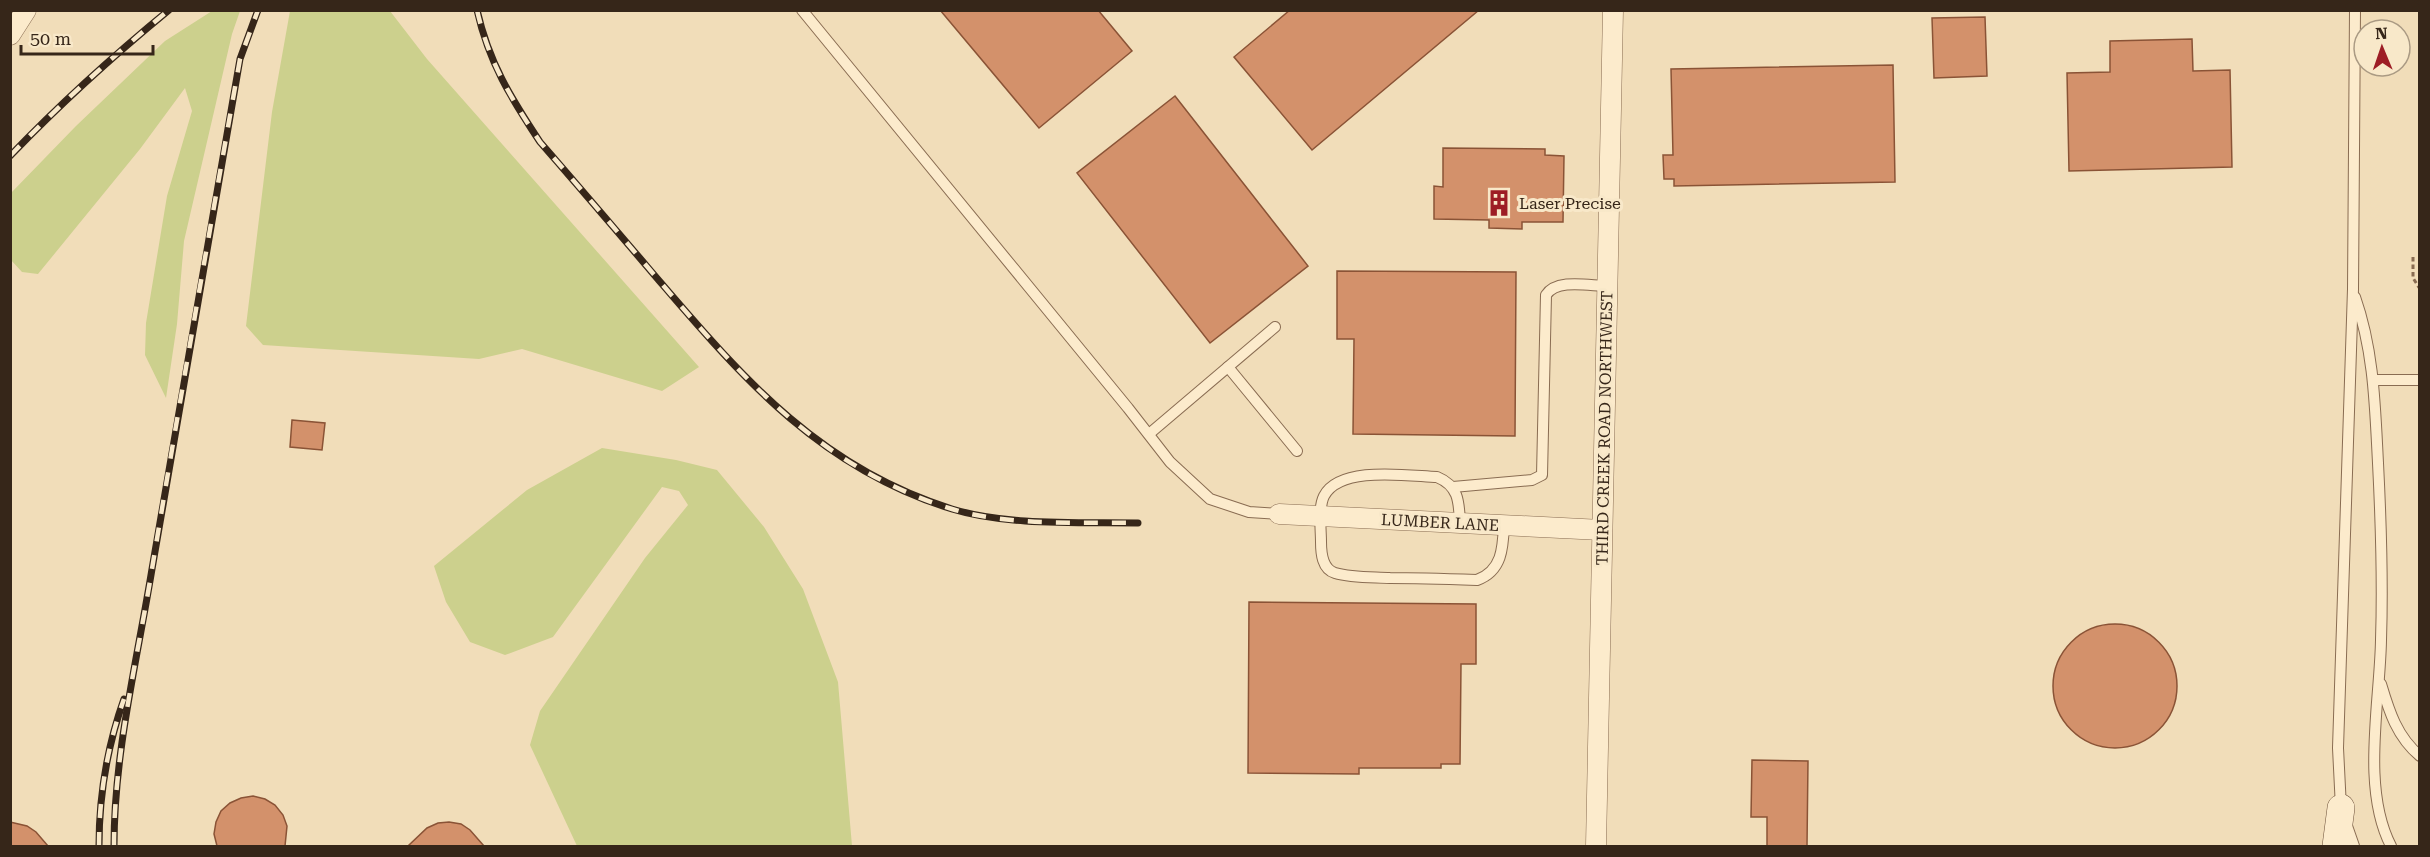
<svg xmlns="http://www.w3.org/2000/svg" width="2430" height="857" viewBox="0 0 2430 857" font-family="'Roboto Serif',serif">
	<style>
		.green { fill: #ccd08d }
		.building { fill: #d3916b; stroke: #8a5336; stroke-width: 1.5 }
		.lines { fill: none; stroke-linecap: round; stroke-linejoin: round }
		.lane-casing { stroke: #896c52; stroke-width: 12 }
		.street-casing { stroke: #896c52; stroke-width: 21 }
		.secondary-casing { stroke: #6a4d36; stroke-width: 28 }
		.path { stroke: #896c52; stroke-width: 3; stroke-dasharray: 4.5 3; stroke-linecap: butt }
		.lane { stroke: #fcebcc; stroke-width: 10 }
		.street { stroke: #fcebcc; stroke-width: 20 }
		.secondary { stroke: #fcebcc; stroke-width: 27 }
		.rail-casing { stroke: #362619; stroke-width: 7 }
		.rail { stroke: #f8e8c9; stroke-width: 4.5; stroke-dasharray: 14; stroke-linecap: butt }
		.labels { text-anchor: middle; stroke-width: 6; stroke-linejoin: round; paint-order: stroke }
		.poi-label { font-size: 16px; fill: #362619; stroke: #f8e8c9; text-anchor: start }
		.street-label { font-size: 16px; fill: #362619; stroke: #f8e8c9 }
	</style>
	<rect width="100%" height="100%" fill="#f1ddb9"/>
	<g class="green">
		<path d="M212,11H240L232,34L184,241L177,324L166,398L145,355L146,323L167,196L192,111L185,88L140,149L38,274L22,272L11,260V193L76,126L165,41Z"/>
		<path d="M290,11H390L427,59L699,367L662,391L522,349L479,359L263,345L246,326L272,112Z"/>
		<path d="M602,448L676,460L717,470L764,527L803,589L838,682L852,846H577L530,745L540,711L645,558L688,505L679,491L662,487L553,637L505,655L470,642L446,602L434,566L527,490Z"/>
	</g>
	<g class="building">
		<path d="M940,10H1098L1132,51L1039,128Z"/>
		<path d="M1290,10H1479L1312,150L1234,57Z"/>
		<path d="M1985,17L1987,76L1934,78L1932,18Z"/>
		<path d="M2192,39L2193,71L2230,70L2232,167L2069,171L2067,73L2110,72V41Z"/>
		<path d="M1893,65L1895,182L1674,186V179H1664L1663,155H1673L1671,69Z"/>
		<path d="M1175,96L1308,266L1210,343L1077,173Z"/>
		<path d="M1443,148L1545,149V155L1564,156L1563,222H1522V229L1489,228V220L1434,219V186L1443,187Z"/>
		<path d="M1337,271L1516,272L1515,436L1353,434L1354,339H1337Z"/>
		<path d="M292,420L325,423L322,450L290,447Z"/>
		<path d="M1249,602L1476,604V664H1461L1460,764H1441V768H1359V774L1248,773Z"/>
		<circle cx="2115" cy="686" r="62"/>
		<path d="M1752,760L1808,761L1807,846H1767V817H1751Z"/>
		<path d="M253,796L265,799L275,805L283,815L287,826L285,846H217L214,834L216,822L221,811L230,803L241,798Z"/>
		<path d="M10,822L27,826L36,832L48,846H10Z"/>
		<path d="M449,822L461,824L470,830L484,846H408L427,828L438,823Z"/>
	</g>
	<g class="lines">
		<defs>
			<g id="lane">
				<path d="M802,10L1128,408L1170,462L1210,499L1249,512L1279,514"/>
				<path d="M2355,297C2374,351 2375,406 2378,463C2381,522 2383,581 2381,640C2380,703 2361,788 2391,846"/>
				<path d="M1228,367L1297,451"/>
				<path d="M2374,380H2420"/>
				<path d="M1149,434L1275,327"/>
				<path d="M1453,487L1532,480L1542,475L1546,295C1557,278 1590,286 1607,286"/>
				<path d="M1460,523C1459,502 1459,486 1437,477C1409,476 1340,465 1324,496C1318,508 1321,529 1321,542C1321,553 1322,569 1335,573C1352,578 1372,577 1390,578C1419,578 1448,579 1477,580C1502,571 1503,548 1504,525"/>
				<path d="M2381,684C2389,711 2397,737 2420,756"/>
				<path d="M2341,808L2338,748L2353,289L2355,10"/>
				<path d="M2347,826L2354,846"/>
			</g>
			<g id="street">
				<path d="M10,35L26,10"/>
				<path d="M1279,514L1602,530"/>
				<path d="M1596,846L1613,10"/>
			</g>
			<path id="secondary" d="M2336,846L2341,808"/>
		</defs>
		<use href="#lane" class="lane-casing"/>
		<use href="#street" class="street-casing"/>
		<use href="#secondary" class="secondary-casing"/>
		<path class="path" d="M2413,257V278L2420,289"/>
		<use href="#lane" class="lane"/>
		<use href="#street" class="street"/>
		<use href="#secondary" class="secondary"/>
		<defs>
			<g id="rail">
				<path d="M477,10C489,63 511,98 540,142C581,189 621,236 662,284C746,382 823,469 952,509C1007,526 1080,522 1138,523"/>
				<path d="M10,156C60,104 113,56 169,10"/>
				<path d="M99,846C99,796 107,747 124,699"/>
				<path d="M114,846C114,753 137,661 152,569C180,399 210,229 240,59L258,10"/>
			</g>
		</defs>
		<use href="#rail" class="rail-casing"/>
		<use href="#rail" class="rail"/>
	</g>
	<defs>
		<symbol id="building-bare" viewBox="-9 -9 18 18"><path d="M-4-6H4V6H1V3H-1V6H-4ZM-2.5-4.3h1.7v1.8h-1.7ZM.8-4.3h1.7v1.8H.8ZM-2.5-1h1.7V.8h-1.7ZM.8-1h1.7V.8H.8Z" fill="#9d1d25" stroke="#f8e8c9" stroke-width="2.5" paint-order="stroke"/></symbol>
	</defs>
	<g fill-rule="evenodd">
		<use href="#building-bare" x="1480" y="184" width="38" height="38"/>
	</g>
	<g class="labels">
		<g class="poi-label">
			<text x="1519" y="209">Laser Precise</text>
		</g>
		<g class="street-label">
			<text transform="translate(1604 428) rotate(-89)" y="6">THIRD CREEK ROAD NORTHWEST</text>
			<text transform="translate(1440 522) rotate(3)" y="6">LUMBER LANE</text>
		</g>
	</g>
	<rect width="2430" height="857" fill="none" stroke="#362619" stroke-width="24"/>
	<g transform="translate(2382 48) rotate(358)"><circle r="28" fill="#f8e8c9" stroke="#aa9a83" stroke-width="1.5"/>
	<path d="M0-4.5L10 22L0 15L-10 22Z" fill="#9d1d25"/>
	<text y="-9" font-size="16" font-weight="bold" text-anchor="middle" fill="#362619">N</text>
	</g>
	<path d="M21 45v9h132v-9" fill="none" stroke="#362619" stroke-width="3"/>
	<text x="30" y="45" font-size="18" fill="#362619" stroke="#f8e8c9" stroke-width="4.5" paint-order="stroke">50 m</text>
</svg>
